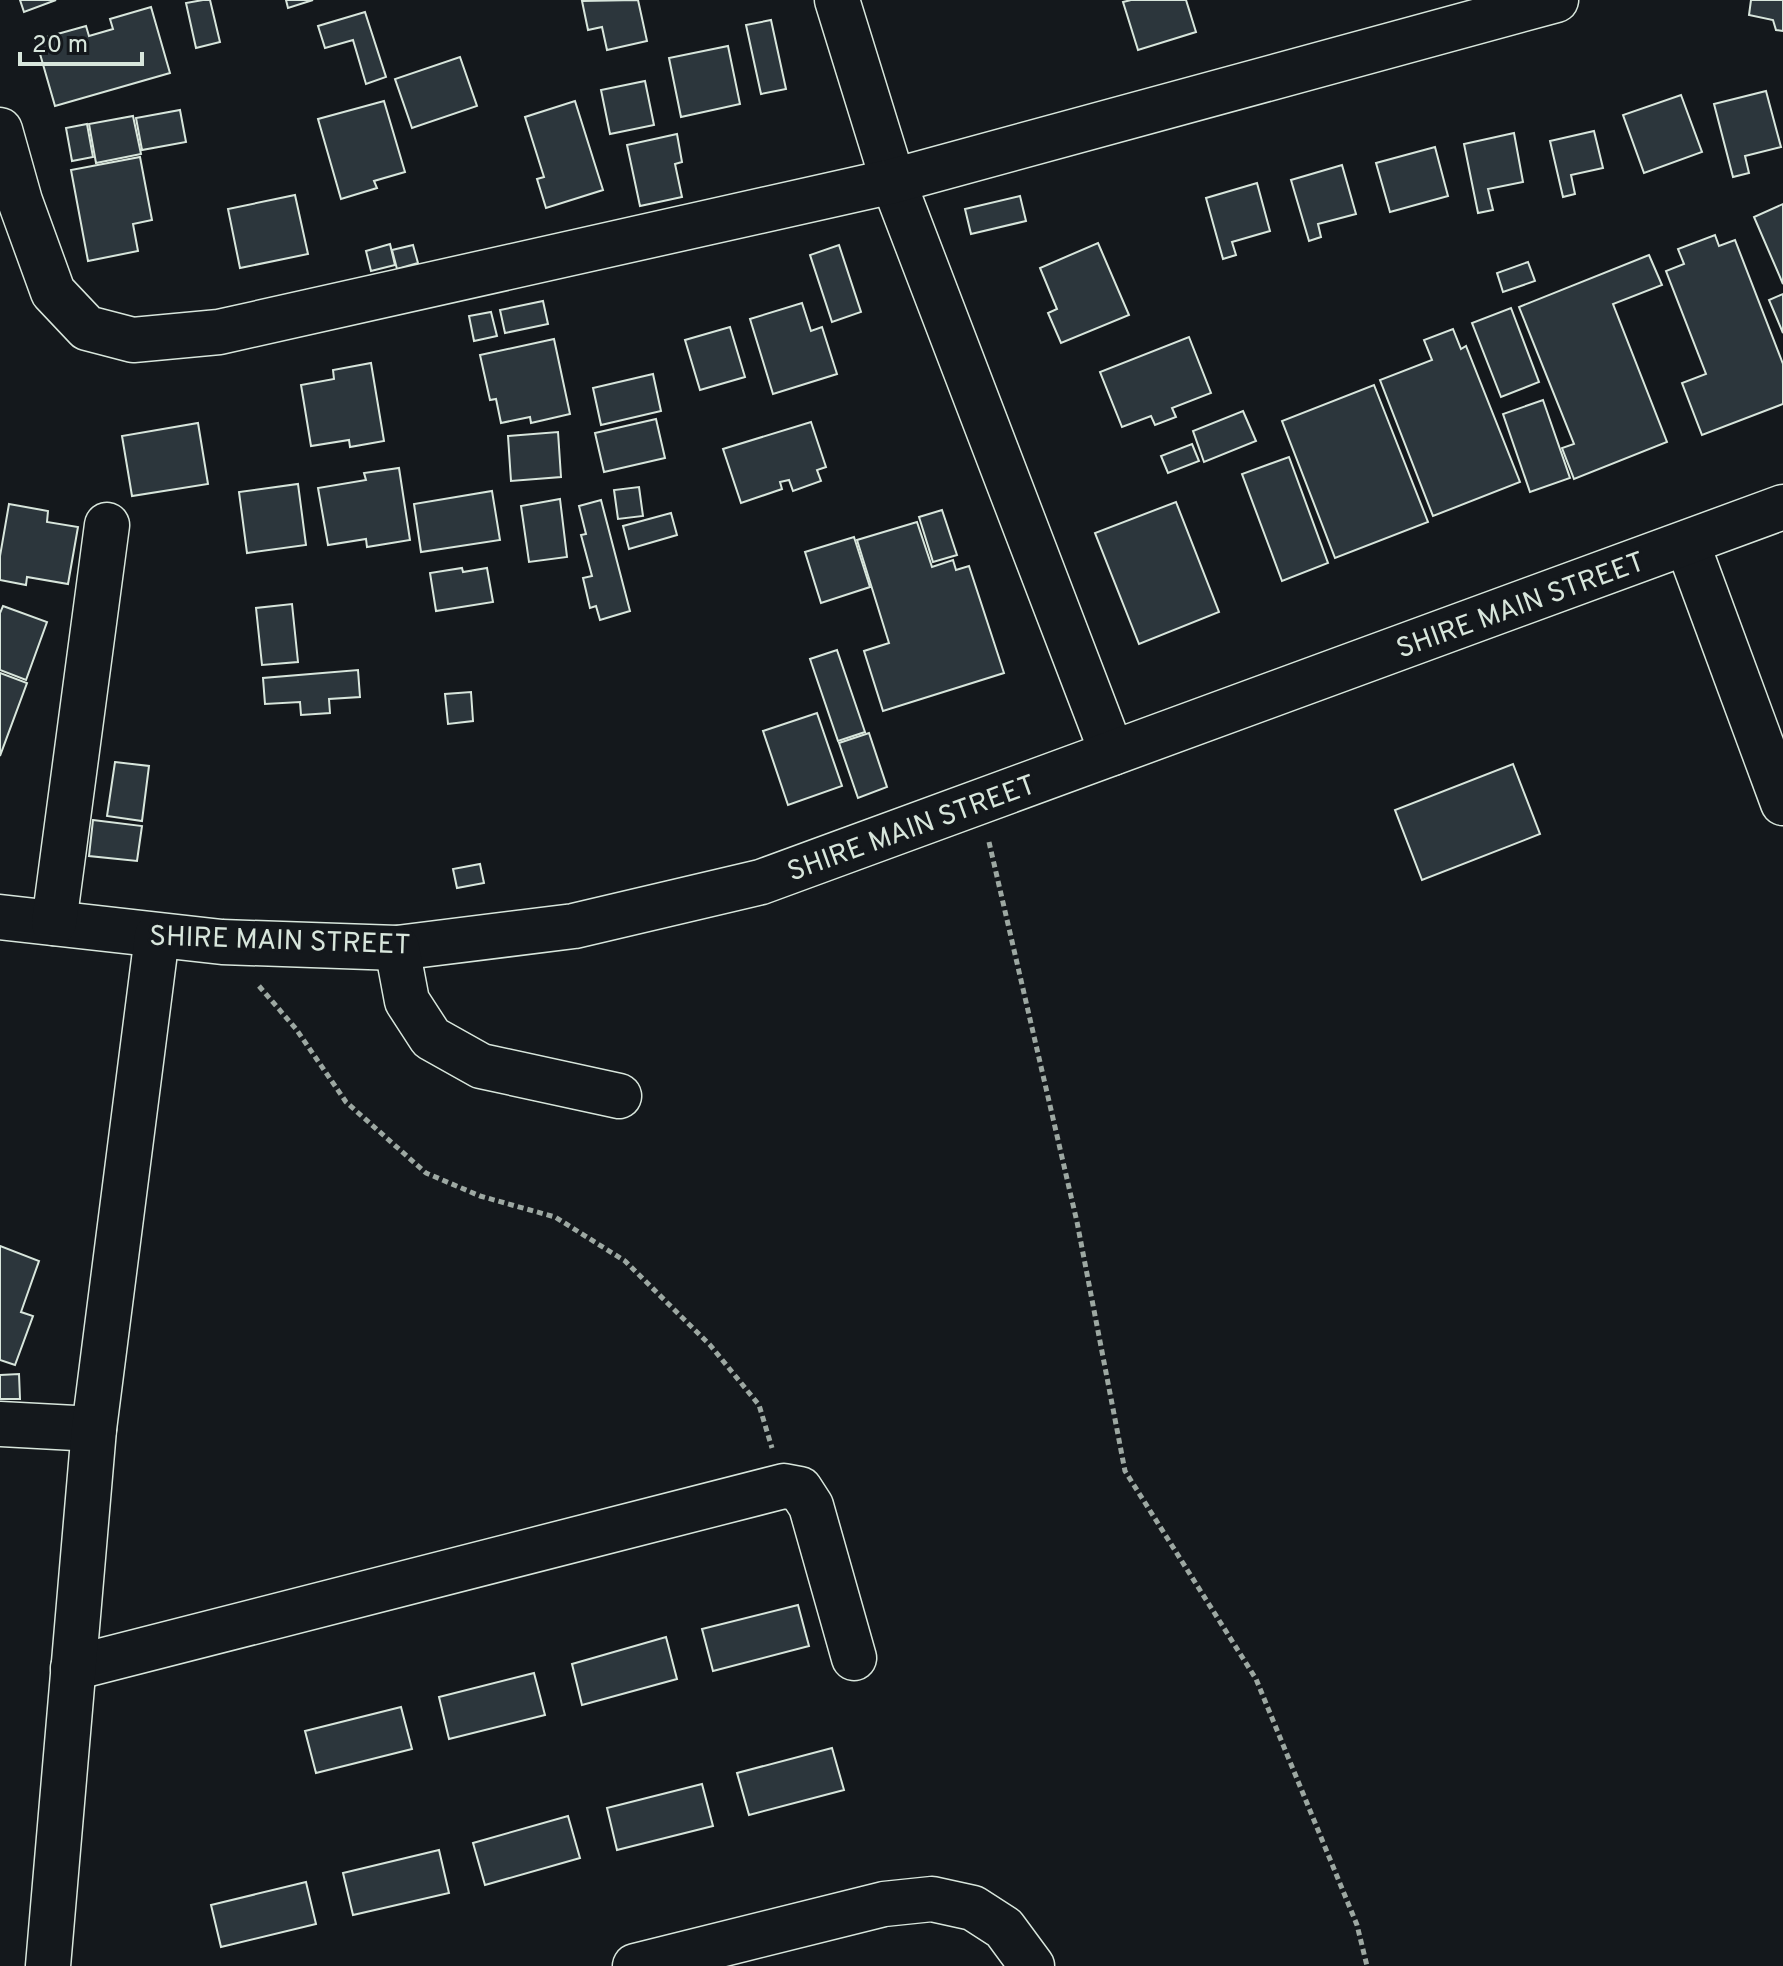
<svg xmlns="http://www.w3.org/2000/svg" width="1783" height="1966" viewBox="0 0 1783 1966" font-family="Overpass,sans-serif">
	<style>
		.building { fill: #2c363c; stroke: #d8e6dc; stroke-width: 2 }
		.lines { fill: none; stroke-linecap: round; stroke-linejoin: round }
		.minor-casing { stroke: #d8e6dc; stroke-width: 47 }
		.path { stroke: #9da8a2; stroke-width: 5; stroke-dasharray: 6 4; stroke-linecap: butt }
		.minor { stroke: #14181c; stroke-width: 44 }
		.labels { text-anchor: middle; stroke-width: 6; stroke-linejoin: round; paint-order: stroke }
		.street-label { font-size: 28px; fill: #d8e6dc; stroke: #14181c }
	</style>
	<rect width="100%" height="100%" fill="#14181c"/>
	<g class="building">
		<path d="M20,0H56L24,12Z"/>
		<path d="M203,0H210L220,42L196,48L186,3Z"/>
		<path d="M286,0H313L288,8Z"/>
		<path d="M638,0L647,41L607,50L602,27L588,30L582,1Z"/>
		<path d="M1131,0H1186L1196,32L1138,50L1123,2Z"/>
		<path d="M1751,0H1783V31L1776,30L1773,20L1749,15Z"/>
		<path d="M151,7L170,73L55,106L36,40L86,26L89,36L113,29L110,19Z"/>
		<path d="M365,12L386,77L366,84L353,40L325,48L318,26Z"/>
		<path d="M771,20L786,89L761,94L746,25Z"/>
		<path d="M728,46L740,104L681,117L669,58Z"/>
		<path d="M460,57L477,106L412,128L395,79Z"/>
		<path d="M645,81L654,125L610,134L601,90Z"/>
		<path d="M1766,91L1781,147L1745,156L1749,173L1733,177L1714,104Z"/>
		<path d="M1681,95L1702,152L1644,173L1623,115Z"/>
		<path d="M384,101L405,172L374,181L377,188L341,199L318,119Z"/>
		<path d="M575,101L603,190L546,208L537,179L544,177L525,117Z"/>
		<path d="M180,110L186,142L142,150L136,118Z"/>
		<path d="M133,116L141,154L96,163L89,124Z"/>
		<path d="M87,124L93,157L72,161L66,128Z"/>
		<path d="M1594,131L1603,168L1571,175L1575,194L1563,197L1550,141Z"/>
		<path d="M1514,133L1523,182L1488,189L1493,210L1478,213L1464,144Z"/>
		<path d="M677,134L682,162L675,164L682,197L640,206L627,145Z"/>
		<path d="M1435,147L1448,196L1390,212L1376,163Z"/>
		<path d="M140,157L152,220L133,224L138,251L88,261L71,170Z"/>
		<path d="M1342,165L1356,214L1318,224L1321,237L1309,241L1291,180Z"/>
		<path d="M1257,183L1270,231L1232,242L1236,255L1223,259L1206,198Z"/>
		<path d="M295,195L308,254L240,268L228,209Z"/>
		<path d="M1020,196L1026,221L971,234L965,209Z"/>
		<path d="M1783,204V284L1754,217Z"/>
		<path d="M1715,235L1719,246L1735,240L1783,364V404L1702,435L1682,383L1706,374L1666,271L1684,264L1678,249Z"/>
		<path d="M1098,243L1129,315L1061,343L1048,313L1057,309L1040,268Z"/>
		<path d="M390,244L395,265L371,271L366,251Z"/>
		<path d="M413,245L418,263L397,269L392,250Z"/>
		<path d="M839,245L861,312L832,322L810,255Z"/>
		<path d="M1649,255L1662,285L1613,304L1667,442L1574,479L1562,448L1574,444L1519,307Z"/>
		<path d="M1528,262L1535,281L1503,292L1497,273Z"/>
		<path d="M1783,294V333L1769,300Z"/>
		<path d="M543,301L548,324L505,333L500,310Z"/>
		<path d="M802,303L811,331L822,327L837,374L773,394L750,319Z"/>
		<path d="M1511,308L1539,382L1501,397L1472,323Z"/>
		<path d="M491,312L497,336L474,341L469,316Z"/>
		<path d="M730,327L745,377L700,390L685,340Z"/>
		<path d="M1453,329L1461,349L1466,346L1520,482L1433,516L1380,380L1432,360L1424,340Z"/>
		<path d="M1189,337L1211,393L1172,408L1176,417L1155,425L1151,416L1122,427L1100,372Z"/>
		<path d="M554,339L570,414L531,423L530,417L501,423L496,399L490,400L480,355Z"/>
		<path d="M371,363L384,441L350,447L349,440L311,446L301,385L334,379L333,370Z"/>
		<path d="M653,374L661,411L601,425L593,388Z"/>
		<path d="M1374,385L1428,522L1335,558L1282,421Z"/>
		<path d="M1543,400L1570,478L1530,492L1503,414Z"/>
		<path d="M1243,411L1256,441L1204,462L1193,431Z"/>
		<path d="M656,419L665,458L604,472L595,433Z"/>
		<path d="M811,422L826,467L817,470L821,481L793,491L789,480L780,482L782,489L741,503L723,449Z"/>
		<path d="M198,423L208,484L132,496L122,436Z"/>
		<path d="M558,432L561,477L511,481L508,436Z"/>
		<path d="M1192,444L1199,461L1168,473L1161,456Z"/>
		<path d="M1289,457L1328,563L1282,581L1242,474Z"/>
		<path d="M399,468L410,540L367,547L366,539L328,545L318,488L366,480L364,473Z"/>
		<path d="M298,484L306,545L247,553L239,492Z"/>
		<path d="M639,487L643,516L618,519L614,490Z"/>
		<path d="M492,491L500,540L421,552L414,504Z"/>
		<path d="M560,499L567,557L529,562L521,506Z"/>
		<path d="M601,500L630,611L600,620L596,606L590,608L583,578L592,576L581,535L586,534L579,506Z"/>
		<path d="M1176,502L1219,612L1139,644L1095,533Z"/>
		<path d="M9,504L48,511L47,522L78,527L68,584L27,577L26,585L0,580V556Z"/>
		<path d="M942,510L957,555L933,562L919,517Z"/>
		<path d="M671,513L677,535L629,549L623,526Z"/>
		<path d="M917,522L932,567L953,560L956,570L969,566L1004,673L883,711L864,651L889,643L857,540Z"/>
		<path d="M854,537L870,587L821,603L805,552Z"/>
		<path d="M462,568L463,572L487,568L493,602L436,611L430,573Z"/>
		<path d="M292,604L298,662L262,665L256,608Z"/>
		<path d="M3,606L47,622L26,680L0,670V613Z"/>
		<path d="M837,650L865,732L838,741L810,659Z"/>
		<path d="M358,670L360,697L329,699L330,713L301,715L300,702L265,704L263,678Z"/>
		<path d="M0,673L27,683L0,756Z"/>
		<path d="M471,692L473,721L448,724L445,694Z"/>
		<path d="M817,713L842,786L788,805L763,731Z"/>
		<path d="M869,733L887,787L858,798L839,743Z"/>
		<path d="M115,762L149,766L142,821L107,816Z"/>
		<path d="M1513,764L1540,834L1422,880L1395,810Z"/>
		<path d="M93,820L142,826L137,861L89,856Z"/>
		<path d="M480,864L484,883L457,888L453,869Z"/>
		<path d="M0,1246L39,1261L21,1312L33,1316L15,1365L0,1360Z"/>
		<path d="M19,1374L20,1399H0V1375Z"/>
		<path d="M798,1605L809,1646L713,1671L702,1629Z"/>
		<path d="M666,1637L677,1679L582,1705L572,1664Z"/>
		<path d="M534,1673L545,1715L449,1739L439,1697Z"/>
		<path d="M401,1707L412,1749L316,1773L305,1731Z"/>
		<path d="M832,1748L844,1790L749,1815L737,1773Z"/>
		<path d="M702,1784L713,1826L617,1850L607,1808Z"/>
		<path d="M568,1816L580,1858L485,1885L473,1843Z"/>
		<path d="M439,1850L449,1893L353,1915L343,1873Z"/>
		<path d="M306,1882L316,1924L221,1947L211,1905Z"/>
	</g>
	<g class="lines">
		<defs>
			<g id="minor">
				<path d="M837,0L893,181L1112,753"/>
				<path d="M0,130L20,201L53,292L87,328L133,340L219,332L893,181L1556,0"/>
				<path d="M1687,543L1783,803"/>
				<path d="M0,917L222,942L397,948L574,926L761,882L1783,507"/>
				<path d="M54,923L107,525"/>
				<path d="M397,948L407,1001L431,1038L481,1066L619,1096"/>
				<path d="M0,1424L94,1429"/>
				<path d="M73,1668L784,1486L800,1489L811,1506L854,1658"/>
				<path d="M48,1966L94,1429L157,936"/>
				<path d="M635,1966L884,1904L932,1899L973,1908L1004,1928L1032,1966"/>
			</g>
		</defs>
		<use href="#minor" class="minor-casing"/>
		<g class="path">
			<path d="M989,842L1077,1222L1125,1471L1256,1679L1357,1925L1367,1966"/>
			<path d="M259,986L296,1029L346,1102L426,1173L480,1196L555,1217L625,1261L710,1345L759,1405L772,1448"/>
		</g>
		<use href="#minor" class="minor"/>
	</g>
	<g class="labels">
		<g class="street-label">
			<text transform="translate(1520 604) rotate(-20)" y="10">SHIRE MAIN STREET</text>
			<text transform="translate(911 827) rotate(-20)" y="10">SHIRE MAIN STREET</text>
			<text transform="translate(280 939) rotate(2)" y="10">SHIRE MAIN STREET</text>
		</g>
	</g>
	<path d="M20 52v12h122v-12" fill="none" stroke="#d8e6dc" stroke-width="4"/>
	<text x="32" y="52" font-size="24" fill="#d8e6dc" stroke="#14181c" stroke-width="6" paint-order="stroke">20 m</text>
</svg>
